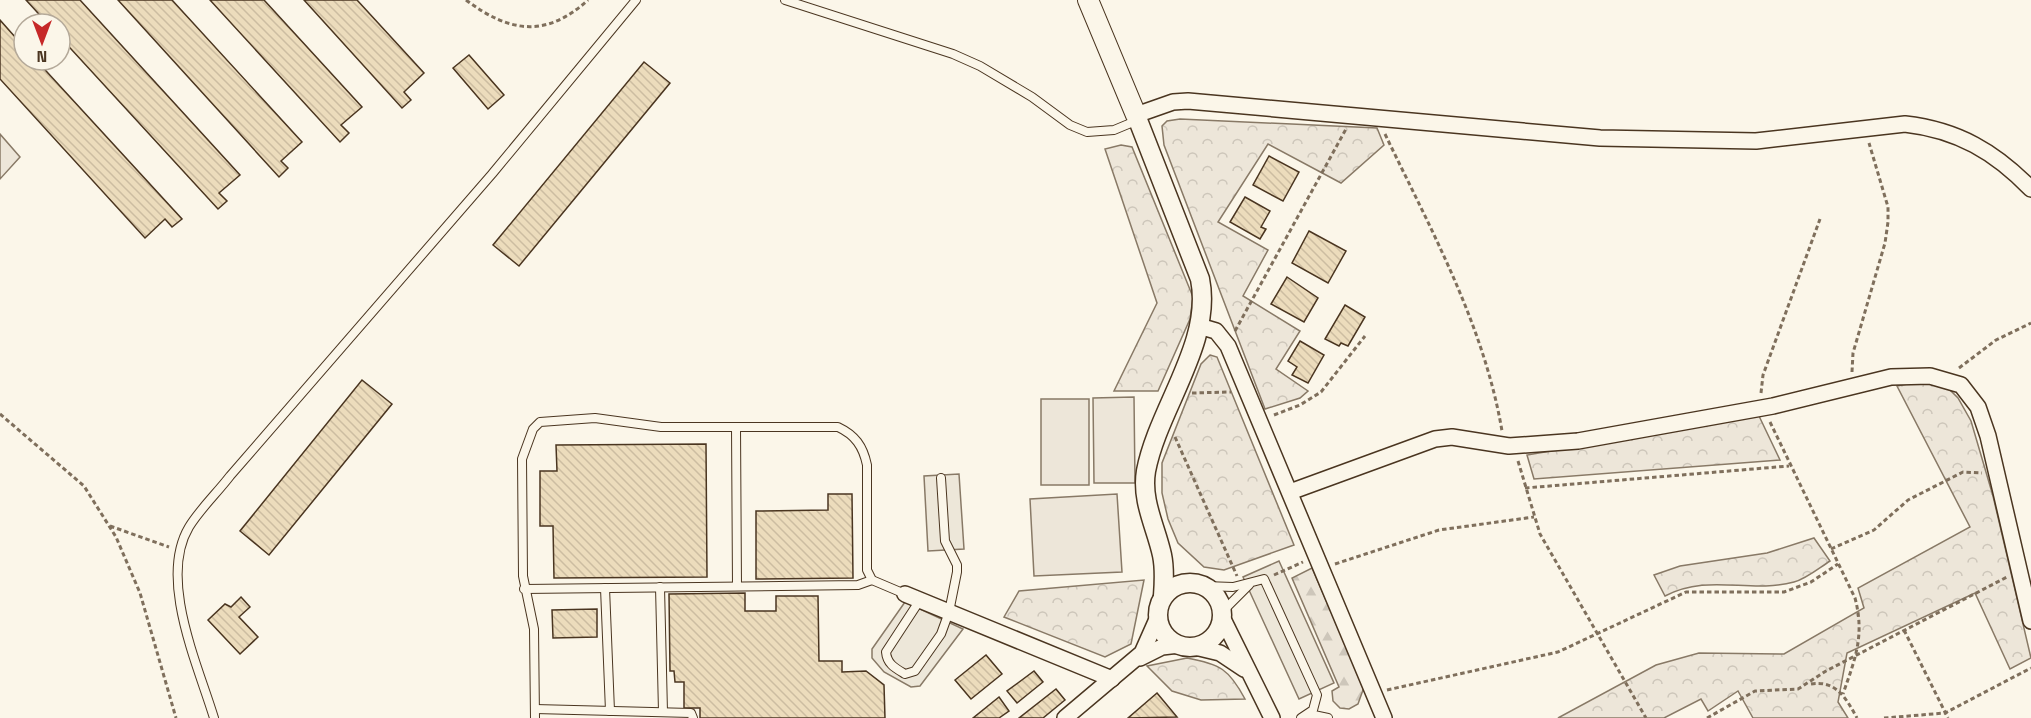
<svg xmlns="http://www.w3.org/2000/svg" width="2031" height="718" viewBox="0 0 2031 718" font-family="'Space Grotesk',sans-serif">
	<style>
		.grass { fill: #ede6d9; stroke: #887966; stroke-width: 1.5 }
		.forest { fill: url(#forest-firs); stroke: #887966; stroke-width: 1.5 }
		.park { fill: url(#park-crowns); stroke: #887966; stroke-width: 1.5 }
		.parking { fill: #ede7d9; stroke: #887966; stroke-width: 1.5 }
		.building { fill: url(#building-back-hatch); stroke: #4a3520; stroke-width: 1.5 }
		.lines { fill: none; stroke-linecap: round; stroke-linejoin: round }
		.service-casing { stroke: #4a3520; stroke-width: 10 }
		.minor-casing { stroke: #4a3520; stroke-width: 18 }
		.tertiary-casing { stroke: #4a3520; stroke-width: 21 }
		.secondary-casing { stroke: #4a3520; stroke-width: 22 }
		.path { stroke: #7f6f5c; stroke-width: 3; stroke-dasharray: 4.5 3; stroke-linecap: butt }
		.service { stroke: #fbf6e9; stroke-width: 8 }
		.minor { stroke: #fbf6e9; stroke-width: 15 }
		.tertiary { stroke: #fbf6e9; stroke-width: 18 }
		.secondary { stroke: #fbf6e9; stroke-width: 20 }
	</style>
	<defs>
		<pattern id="forest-firs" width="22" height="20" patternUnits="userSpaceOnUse" patternTransform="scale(1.5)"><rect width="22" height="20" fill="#ede6d9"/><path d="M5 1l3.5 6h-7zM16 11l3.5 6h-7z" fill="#cdc6ba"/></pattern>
		<pattern id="park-crowns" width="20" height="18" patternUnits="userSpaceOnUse" patternTransform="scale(1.5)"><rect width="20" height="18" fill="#ede6d9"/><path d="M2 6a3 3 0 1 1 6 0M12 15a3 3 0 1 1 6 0" fill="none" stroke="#cdc6ba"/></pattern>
		<pattern id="building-back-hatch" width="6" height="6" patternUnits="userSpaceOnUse" patternTransform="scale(1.5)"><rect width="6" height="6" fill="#ecdcbc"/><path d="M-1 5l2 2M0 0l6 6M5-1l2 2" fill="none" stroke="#ccbda1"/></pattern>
	</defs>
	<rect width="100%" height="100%" fill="#fbf6e9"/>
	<g class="grass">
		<path d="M0,134L20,157L0,179Z"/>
		<path d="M1134,397L1135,483H1094L1093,398Z"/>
		<rect x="1041" y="399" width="48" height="86"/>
		<path d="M1117,494L1122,572L1034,576L1030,499Z"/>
	</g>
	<path class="forest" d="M1312,568L1364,687L1358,704L1349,709L1340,708L1333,701L1332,691L1339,687L1292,578Z"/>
	<g class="park">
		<path d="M1180,119L1377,128L1384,145L1341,183L1268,144L1218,222L1268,250L1243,296L1300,331L1276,369L1308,391L1300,398L1265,409L1164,145L1162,126L1167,121Z"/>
		<path d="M1121,145L1132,147L1193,297L1190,319L1158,391H1114L1157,303L1105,149Z"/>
		<path d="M1210,355L1217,357L1294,545L1224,570L1204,567L1178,543L1168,519L1162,493V463L1201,364Z"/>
		<path d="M1928,380L1946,386L1958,398L1971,421L1993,496L2031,658L2010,669L1975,593L1847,653L1838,702L1848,718H1753L1738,691L1708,711L1701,699L1664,718H1558L1656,665L1699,653L1784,654L1864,608L1858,588L1970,527L1897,386Z"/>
		<path d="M1759,416L1780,460L1534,479L1527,455Z"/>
		<path d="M1814,538L1830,561C1819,568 1806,579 1794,582C1749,594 1709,573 1665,596L1654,575L1680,566L1767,553Z"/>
		<path d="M1144,580L1131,644L1105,657L1004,617L1019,591Z"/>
		<path d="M1187,658C1220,664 1229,669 1245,699L1201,700L1172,691L1147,666Z"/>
	</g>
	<g class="parking">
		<path d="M959,474L964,549L928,551L924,476Z"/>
		<path d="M1279,561L1334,683L1299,699L1243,577Z"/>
		<path d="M905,602L963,629L920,686L911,687L884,672L872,658V649Z"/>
	</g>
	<g class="building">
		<path d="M26,0H80L240,175L219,193L227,201L218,209L60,37V24H48Z"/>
		<path d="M118,0H172L302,142L281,161L288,168L279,177Z"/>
		<path d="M210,0H264L362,107L341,125L349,133L340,142Z"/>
		<path d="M304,0H357L424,73L404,92L411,100L402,108Z"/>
		<path d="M0,20L24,47V60H36L182,219L172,227L165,219L145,238L0,79Z"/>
		<path d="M469,55L504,95L488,109L453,68Z"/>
		<path d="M644,62L670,83L519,266L493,245Z"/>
		<path d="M1269,156L1299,172L1283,201L1253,185Z"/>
		<path d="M1245,197L1270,211L1261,227L1266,229L1260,239L1230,222Z"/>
		<path d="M1309,231L1346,251L1328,283L1292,263Z"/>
		<path d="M1287,277L1318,298L1304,322L1271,304Z"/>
		<path d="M1345,305L1365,317L1348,346L1341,343L1339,346L1325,339Z"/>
		<path d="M1300,341L1324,355L1308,383L1292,375L1297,367L1288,361Z"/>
		<path d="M362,380L392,404L269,555L240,531Z"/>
		<path d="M706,444L707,577L554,578L553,526H540V471H557L556,445Z"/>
		<path d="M828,494H852L853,578L756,579V511L828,510Z"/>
		<path d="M745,593V611H776V596H818L819,661H842V672L866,671L884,685L885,718H700V708H684V682H675L674,671H670L669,594Z"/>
		<path d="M241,597L250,607L239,617L258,637L240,654L208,620L225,604L231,607Z"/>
		<path d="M597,609V637L553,638L552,610Z"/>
		<path d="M986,655L1002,674L971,699L955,680Z"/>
		<path d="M1034,671L1043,682L1017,703L1007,691Z"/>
		<path d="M1056,689L1065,700L1043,718H1019Z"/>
		<path d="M1157,693L1177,717L1128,718Z"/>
		<path d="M999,697L1009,711L999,718H973Z"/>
	</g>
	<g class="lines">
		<defs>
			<g id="service">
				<path d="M785,0L953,54L980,66L1032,97L1070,125L1087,132L1114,130L1138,120"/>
				<path d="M736,427L737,586"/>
				<path d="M1205,586L1233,587L1264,579L1317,695L1313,710L1301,718"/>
				<path d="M660,587L663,712"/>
				<path d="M605,588L610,711"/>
				<path d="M524,589L858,585L872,580"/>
				<path d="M920,600L886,652C887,664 895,668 905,674L915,671L941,634L949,612L957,572V565L945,541L941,478"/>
				<path d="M1222,612L1249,585"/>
				<path d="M535,709L691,713L693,718"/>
				<path d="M1309,714L1328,718"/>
				<path d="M214,718C198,665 158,579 189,527C200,509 217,493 230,476L492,174L636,0"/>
				<path d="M535,718L534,629L523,576L522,459L533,429L540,422L595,418L661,427H838C855,435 863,446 867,465V570L872,580L905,594"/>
			</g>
			<g id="minor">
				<path d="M1136,115L1173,102L1188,101L1600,138L1756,141L1905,124C1958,130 1995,152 2031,189"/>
				<path d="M1199,326L1216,331L1228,346L1384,718"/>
				<path d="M1290,492L1435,439L1452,437L1509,446L1578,441L1773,406L1891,377L1930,376L1961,385L1978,407L1988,436L2031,621"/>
				<path d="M905,594L1112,679"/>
				<path d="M1222,617L1272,718"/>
				<path d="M1195,647L1220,653L1244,669"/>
				<path d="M1140,658L1162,647L1179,645"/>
				<path d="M1065,718L1142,653L1158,617"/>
			</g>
			<g id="tertiary">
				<path d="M1136,115L1200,279C1213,343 1158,408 1146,471C1141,501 1156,527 1162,555C1165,569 1164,583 1163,596"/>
				<circle cx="1190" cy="615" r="32"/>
			</g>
			<path id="secondary" d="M1088,0L1136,115"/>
		</defs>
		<use href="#service" class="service-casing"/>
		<use href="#minor" class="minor-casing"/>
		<use href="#tertiary" class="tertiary-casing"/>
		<use href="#secondary" class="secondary-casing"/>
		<g class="path">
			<path d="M466,0C510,33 546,38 588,0"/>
			<path d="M1385,134C1431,230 1484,325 1502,431"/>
			<path d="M1235,331L1346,129"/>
			<path d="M1959,368L1996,340L2031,323"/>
			<path d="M1852,372L1853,353L1885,243L1888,222V207L1869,143"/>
			<path d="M1192,393L1231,392"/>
			<path d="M1761,393L1763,375L1820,219"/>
			<path d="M0,414L84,486L116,537L140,593L176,718"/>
			<path d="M1274,415L1300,405L1321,392L1365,336"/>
			<path d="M1770,422L1855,598C1865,636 1855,659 1843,694"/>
			<path d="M1175,437L1237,576"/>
			<path d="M1518,461L1540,534L1646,718"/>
			<path d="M1525,488L1789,466"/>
			<path d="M110,526L169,547"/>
			<path d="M1831,549L1874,530L1908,500L1963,472L1982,473"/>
			<path d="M1335,564L1439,530L1534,517"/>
			<path d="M1274,575L1303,562"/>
			<path d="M1904,630L1948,718"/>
			<path d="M1811,684C1836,680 1846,698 1857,718"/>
			<path d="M1387,690L1558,652L1686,592H1784L1811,582L1838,564"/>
			<path d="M1707,718L1755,691L1798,689L1826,671L2007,577"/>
			<path d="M1884,718L1945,713L2031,668"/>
		</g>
		<use href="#service" class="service"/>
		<use href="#minor" class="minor"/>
		<use href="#tertiary" class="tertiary"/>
		<use href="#secondary" class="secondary"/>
	</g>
	<g transform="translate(42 42) rotate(180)"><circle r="28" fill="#fbf6e9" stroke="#b4a999" stroke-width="1.5"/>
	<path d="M0-4.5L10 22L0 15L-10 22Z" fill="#c62828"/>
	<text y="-9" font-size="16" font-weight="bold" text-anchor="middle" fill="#4a3520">N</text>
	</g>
</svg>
